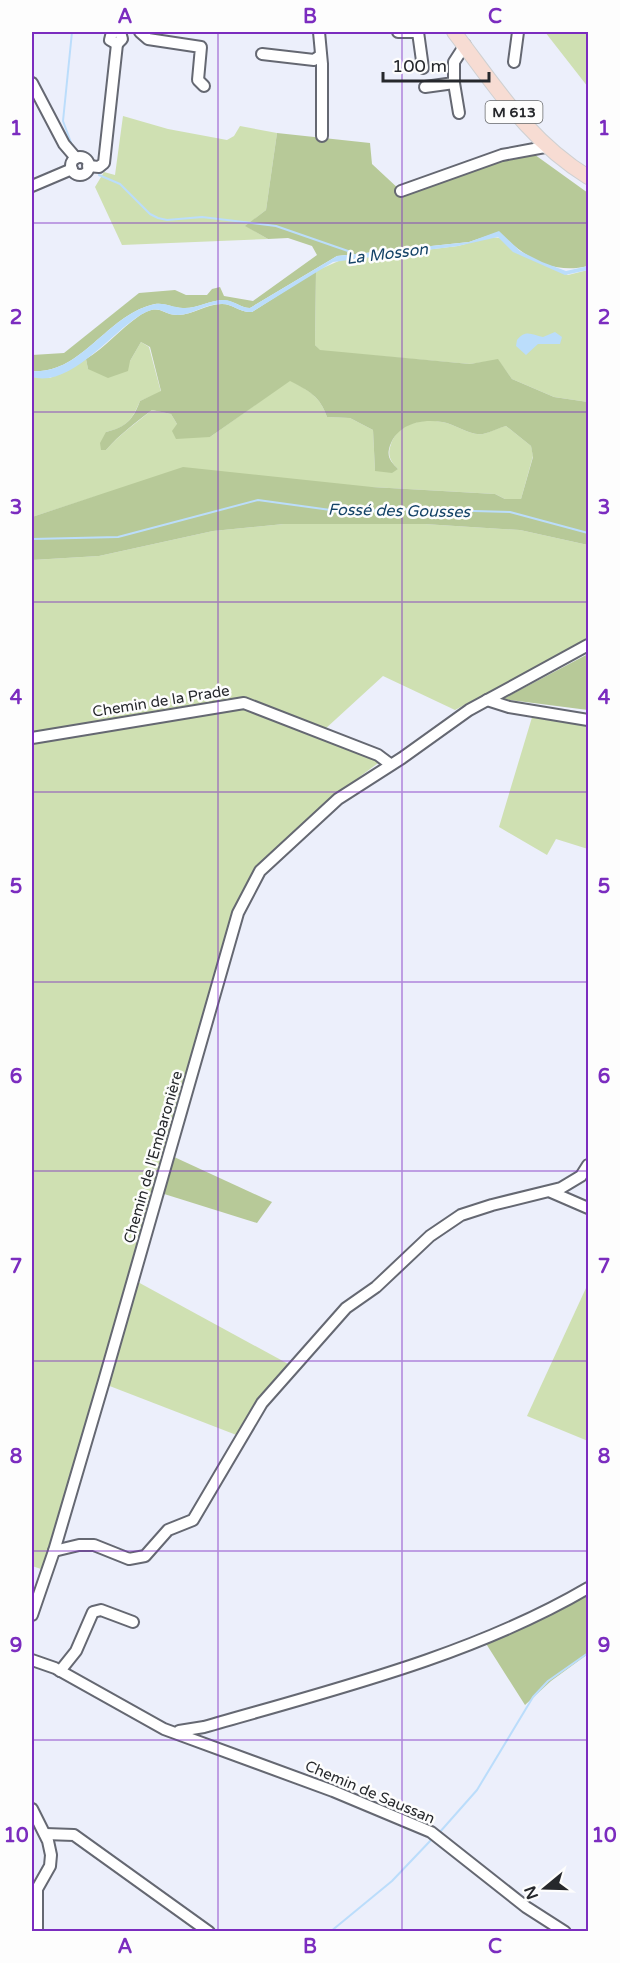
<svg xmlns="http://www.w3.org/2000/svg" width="620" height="1963" viewBox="0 0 620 1963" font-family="'Varela Round',sans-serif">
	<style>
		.green { fill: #cfe0b2 }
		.forest { fill: #b7c998 }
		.water { fill: #bbddfb }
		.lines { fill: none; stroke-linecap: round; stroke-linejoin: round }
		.stream { stroke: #bbddfb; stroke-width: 2 }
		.minor-casing { stroke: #656872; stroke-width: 14 }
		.major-casing { stroke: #cfd0d1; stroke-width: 16 }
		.minor { stroke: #fff; stroke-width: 10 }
		.major { stroke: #f7dcd3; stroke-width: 14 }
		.grid { fill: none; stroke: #7b2cbf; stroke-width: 1.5; stroke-opacity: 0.55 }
		.labels { text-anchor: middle; stroke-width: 5; stroke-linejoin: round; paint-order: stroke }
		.shield { fill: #fdfdfd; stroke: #66686b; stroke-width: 1.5 }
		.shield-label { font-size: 14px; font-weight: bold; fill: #26282c }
		.street-label { font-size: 15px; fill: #26282c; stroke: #fdfdfd }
		.water-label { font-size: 16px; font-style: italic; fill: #144367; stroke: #fdfdfd }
		.neatline { fill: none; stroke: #7b2cbf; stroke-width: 2 }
		.grid-label { font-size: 20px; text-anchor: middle; font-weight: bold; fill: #7b2cbf }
	</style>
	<rect width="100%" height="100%" fill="#eceffb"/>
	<g class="green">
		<path d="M545,32H588V88V87Z"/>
		<path d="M123,116L168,129L227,140L234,136L240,126L277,133L266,210L246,226L268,239L122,245L95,187L104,172L115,175Z"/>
		<path d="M490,237L501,238L508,246L568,275L588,270V402L554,397L512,379L498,360L470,364L320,351L315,345L316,271L341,260L458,246Z"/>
		<path d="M141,342L149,347L161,392L140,401C132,420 127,427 106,432V450C119,435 136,423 152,410L171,414L177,424L210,437L290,380C309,391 320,396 327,417L350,418L373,430L375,471L398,469C390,461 387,455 391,444C398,423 422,418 442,422C456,424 469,436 483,434C490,432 498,428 506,426L531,446L533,456L521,499H505L495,494L372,487L97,496L32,517V377L50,378L86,359L88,369L130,361Z"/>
		<path d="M284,524H424L520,530L588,545V639L455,710L383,676L324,730L244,701L32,736V560L99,556L213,531Z"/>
		<path d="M242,705L389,755L362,775L257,869L245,890L44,1570L32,1566V741Z"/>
		<path d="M533,714L588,722V849L556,839L547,855L499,827Z"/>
		<path d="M136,1281L292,1366L239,1436L107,1385Z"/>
		<path d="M586,1288L588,1290V1441L527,1416Z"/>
	</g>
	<g class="forest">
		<path d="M277,133L370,143L372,164L401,191L531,152L588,193V266C552,275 524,257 499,232L469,242L337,256L250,308C242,308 237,303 229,301C214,297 198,309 183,308C171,308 163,301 151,305C106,317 80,375 32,371V355L64,353L139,293L175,290L186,295H207L212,289L220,287L224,296L253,301L317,255L312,246L288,238L268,239L245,226L266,210Z"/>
		<path d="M316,271L315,345L320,350L470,364L498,359L512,379L554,397L588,402V545L520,530L424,524H284L213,531L99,556L32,560V517L183,467L372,487L495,494L505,499H521L533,457L531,446L506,426C499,428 491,432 483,434C469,436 456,424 442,422C420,418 395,425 389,449C387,458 392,463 398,469L392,473L375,471L373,430L350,418L327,417C320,396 309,391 290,381L210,437L176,439L172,431L177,424L171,414L152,410C136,422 119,435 106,450H101L100,443L106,432C126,427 133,420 140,401L161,391L150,347L141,342L130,361L128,371L108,378L88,369L86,359C105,348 120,329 139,316C160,302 161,315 178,315C193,315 206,304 222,304C233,304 240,313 252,312Z"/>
		<path d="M588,654V710L503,699Z"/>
		<path d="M172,1156L272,1202L257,1223L161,1193Z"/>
		<path d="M588,1594V1654L551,1681L525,1705L485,1642Z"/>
	</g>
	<g class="water">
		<path d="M499,231L520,251L542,262L566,271L588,266V270L565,275L513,252L498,237L458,246L333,262L252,312C240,313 233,304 222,304C206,303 193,315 178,315C161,315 161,302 139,316C110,334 70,388 32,377V371C80,375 106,317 151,305C163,301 171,307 183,308C196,309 210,300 224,300C233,300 241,308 250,308L337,256L469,242Z"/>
		<path d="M555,332L562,337L560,344H538L526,355L516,346L517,340C526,329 532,335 543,337Z"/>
	</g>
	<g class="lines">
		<g class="stream">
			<path d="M72,32L63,121L73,148"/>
			<path d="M99,175L120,184L150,214L158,218L167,220L202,217L276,226L348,251L349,257"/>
			<path d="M32,539L118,537L258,500L345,512L402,509L510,512L588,533"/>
			<path d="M439,1833L477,1790L533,1697L548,1681L588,1653"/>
			<path d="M330,1932L392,1881L432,1839"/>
		</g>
		<defs>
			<g id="minor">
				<path d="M112,32L110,40L117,44L122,39L120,32"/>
				<path d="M140,32L148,39L201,47L198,80L204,86"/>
				<path d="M319,32L322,64V136"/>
				<path d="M398,32H418L423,68"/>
				<path d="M262,54L314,60L321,55"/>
				<path d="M514,62L518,32"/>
				<path d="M32,83L64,144L76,158"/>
				<path d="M454,83L459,113"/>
				<path d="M425,87L454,83V62L465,45"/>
				<circle cx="80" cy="166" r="9"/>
				<path d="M88,166L99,167L104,163L117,44"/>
				<path d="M32,186L72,169"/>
				<path d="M401,191L502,155L545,147"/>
				<path d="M487,700L509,707L588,720"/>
				<path d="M32,738L244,703L378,755L390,764"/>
				<path d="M551,1192L588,1208"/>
				<path d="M54,1551L79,1545H94L129,1559L145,1556L168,1530L193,1520L262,1403L346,1308L376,1287L430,1236L461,1215L492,1205L561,1188L581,1176L588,1165"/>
				<path d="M32,1615L54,1551L104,1381L238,913L260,871L338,799L402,758L469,710L588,645"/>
				<path d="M32,1660L55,1668L164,1729L333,1791L431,1832L526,1907L565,1932"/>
				<path d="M60,1671L76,1651L93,1612L101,1610L133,1622"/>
				<path d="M179,1731L204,1727C332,1690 472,1656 588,1588"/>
				<path d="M32,1809L48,1841L51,1855L50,1866L37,1889V1932"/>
				<path d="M45,1834L74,1835L209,1932"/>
			</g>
			<path id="major" d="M454,32C496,87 528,140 588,177"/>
		</defs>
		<use href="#minor" class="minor-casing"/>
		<use href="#major" class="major-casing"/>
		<use href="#minor" class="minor"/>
		<use href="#major" class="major"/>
	</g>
	<path class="grid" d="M218,32V1932M402,32V1932M32,223H588M32,412H588M32,602H588M32,792H588M32,982H588M32,1171H588M32,1361H588M32,1551H588M32,1740H588"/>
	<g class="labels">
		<rect class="shield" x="485.5" y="101" width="57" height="22" rx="4.5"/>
		<g class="shield-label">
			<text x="514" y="117">M 613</text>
		</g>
		<g class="street-label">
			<text transform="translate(161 701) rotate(-9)" y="5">Chemin de la Prade</text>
			<text transform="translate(153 1157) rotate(-74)" y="5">Chemin de l'Embaronière</text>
			<text transform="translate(370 1792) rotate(23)" y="5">Chemin de Saussan</text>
		</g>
		<g class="water-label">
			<text transform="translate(387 253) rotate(-7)" y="6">La Mosson</text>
			<text transform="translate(399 510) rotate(1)" y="6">Fossé des Gousses</text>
		</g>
	</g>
	<rect width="620" height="1963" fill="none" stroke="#fdfdfd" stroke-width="66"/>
	<g transform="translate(545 1888) rotate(251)" stroke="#fdfdfd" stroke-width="4.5" paint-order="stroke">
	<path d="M0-4.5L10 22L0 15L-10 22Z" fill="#26282c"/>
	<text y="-9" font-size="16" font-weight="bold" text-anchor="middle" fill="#26282c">N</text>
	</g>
	<path d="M383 72v9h106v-9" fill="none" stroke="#26282c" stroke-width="3"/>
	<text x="392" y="72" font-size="18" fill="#26282c" stroke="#fdfdfd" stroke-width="4.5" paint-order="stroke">100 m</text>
	<rect x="33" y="33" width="554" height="1897" class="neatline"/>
	<g class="grid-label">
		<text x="125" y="23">A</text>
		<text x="310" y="23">B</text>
		<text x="495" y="23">C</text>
		<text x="16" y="135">1</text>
		<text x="604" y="135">1</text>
		<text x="16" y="324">2</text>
		<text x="604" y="324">2</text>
		<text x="16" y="514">3</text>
		<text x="604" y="514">3</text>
		<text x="16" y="704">4</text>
		<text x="604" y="704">4</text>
		<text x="16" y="893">5</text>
		<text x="604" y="893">5</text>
		<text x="16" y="1083">6</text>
		<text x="604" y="1083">6</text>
		<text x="16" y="1273">7</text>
		<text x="604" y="1273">7</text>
		<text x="16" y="1463">8</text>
		<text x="604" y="1463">8</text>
		<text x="16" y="1652">9</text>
		<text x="604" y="1652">9</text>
		<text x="16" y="1842">10</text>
		<text x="604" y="1842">10</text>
		<text x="125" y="1953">A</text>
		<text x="310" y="1953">B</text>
		<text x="495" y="1953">C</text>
	</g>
</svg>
